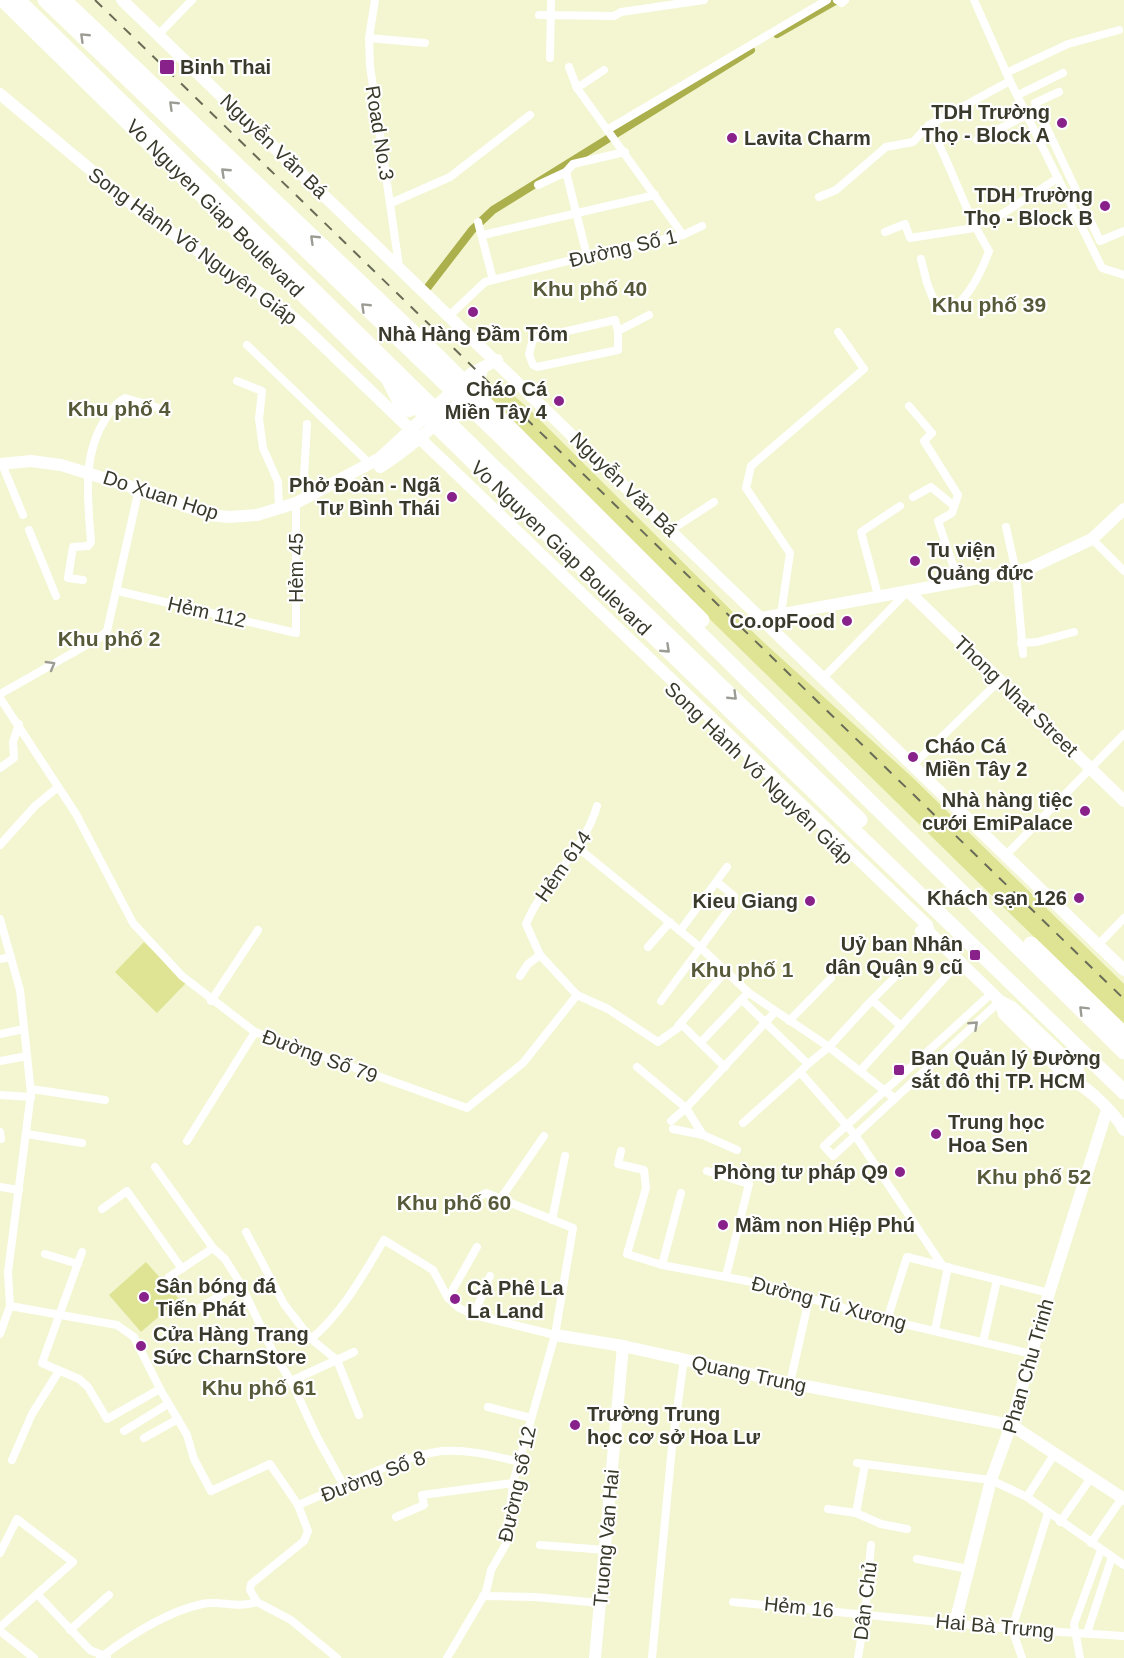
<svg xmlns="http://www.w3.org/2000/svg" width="1124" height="1658" viewBox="0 0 1124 1658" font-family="Arial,sans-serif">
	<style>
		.green { fill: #dee494 }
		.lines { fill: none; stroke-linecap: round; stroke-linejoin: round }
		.canal { stroke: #abb04d; stroke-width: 8 }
		.street { stroke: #fff; stroke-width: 8 }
		.secondary { stroke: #fff; stroke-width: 12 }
		.primary { stroke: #fff; stroke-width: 14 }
		.highway { stroke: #fff; stroke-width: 15 }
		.rail { stroke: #696b56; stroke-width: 2; stroke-dasharray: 10 10; stroke-linecap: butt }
		.oneway { stroke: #9c9c95 }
		.poi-dot { fill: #88228a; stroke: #fff; stroke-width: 2 }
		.labels { text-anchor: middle; stroke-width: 4.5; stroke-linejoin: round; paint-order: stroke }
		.poi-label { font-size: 20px; font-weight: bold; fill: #393a2b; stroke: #fff; text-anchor: start }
		.street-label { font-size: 20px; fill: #393a2b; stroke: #fff }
		.neighbourhood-label { font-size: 21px; font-weight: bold; fill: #575a39; stroke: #fff }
	</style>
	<rect width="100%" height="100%" fill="#f3f6d0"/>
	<g class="green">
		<path d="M492,384L509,391L529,409L758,637L912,777L1124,984V1025L481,395Z"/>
		<path d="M144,942L186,983L157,1013L115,972Z"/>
		<path d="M146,1262L179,1299L141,1332L109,1295Z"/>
	</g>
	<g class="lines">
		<g class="canal">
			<path d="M777,34L837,0"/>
			<path d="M428,287L472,230L493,210L751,50"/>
		</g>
		<g class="street">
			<path d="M375,0L369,38L370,66L399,266"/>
			<path d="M837,0L842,3L845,0"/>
			<path d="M974,0L1010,81L1102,268L1124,275"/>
			<path d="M539,15L614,16L621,12L704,0"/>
			<path d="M158,35L192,0"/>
			<path d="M369,38L425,43"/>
			<path d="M550,58L551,0"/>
			<path d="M569,67L577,88"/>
			<path d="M604,70L577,88L683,235"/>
			<path d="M1006,73L1068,44L1119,30"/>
			<path d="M1059,92L1035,103L1100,241L1124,231"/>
			<path d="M1018,95L1063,73"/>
			<path d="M607,130L827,0"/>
			<path d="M977,140L1027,115"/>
			<path d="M538,185L566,172"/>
			<path d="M819,197L836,190L886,147L913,142L929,125L1010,81"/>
			<path d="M391,203L450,177L530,115"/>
			<path d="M478,222L493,280"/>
			<path d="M988,223L1058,178"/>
			<path d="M885,232L905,224L910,238L974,228"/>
			<path d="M483,235L655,195"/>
			<path d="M587,256L566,172L573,164L625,152"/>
			<path d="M921,259L927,283L938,311C963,314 982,270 989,251C964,211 952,166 929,125"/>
			<path d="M450,315L485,282L587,256L683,235L702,226"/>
			<path d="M615,320L618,331V350L537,367L533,365L529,354L533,339Z"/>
			<path d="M618,331L649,315"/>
			<path d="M247,345L370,464"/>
			<path d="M237,381L262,391L259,419L263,448L278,482L279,509"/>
			<path d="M909,406L932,433L924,441L958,495L952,513L938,521L959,583"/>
			<path d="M307,424L304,476L313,495"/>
			<path d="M2,464L23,515"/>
			<path d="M913,497L931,487L953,505"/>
			<path d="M1006,527L1016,572L1023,654"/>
			<path d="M29,530L56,596"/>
			<path d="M671,530L714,502"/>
			<path d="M1092,539L1124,571"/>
			<path d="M83,580L68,578L73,547L88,546L91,542C88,499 81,456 106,418C112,410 115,403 125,398L166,410"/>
			<path d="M118,591L296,633V503"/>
			<path d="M878,595L861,532L900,506"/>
			<path d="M781,614L790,553L746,488L751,466L864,369L838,332"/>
			<path d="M1021,643L1037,642L1074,632"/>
			<path d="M823,678L908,591"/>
			<path d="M0,694L99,638L107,631L139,489"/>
			<path d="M0,698L76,814L133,923L182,976L255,1032L467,1108L523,1063L577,995"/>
			<path d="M913,765L1000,680"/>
			<path d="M0,768L14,758L13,742L19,724"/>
			<path d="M597,806C584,852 544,881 526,924L540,955L577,995L608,1009L658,1042L682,1025L725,1067"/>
			<path d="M0,845L35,806L58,787"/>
			<path d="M577,847L701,948L749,993L829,1047L894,1098"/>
			<path d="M1006,855L1124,734"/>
			<path d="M0,919L20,990L31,1093L8,1272L10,1306L0,1334"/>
			<path d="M680,931L727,867"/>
			<path d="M1098,945L1124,918"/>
			<path d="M648,947L670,922"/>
			<path d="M0,959L11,957"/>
			<path d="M520,976L528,964L540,955"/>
			<path d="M993,992L824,1146L833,1156L1000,1001"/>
			<path d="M742,1000L808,1064L800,1072L855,1135L942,1265"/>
			<path d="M872,1000L897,975"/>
			<path d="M211,1001L258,930"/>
			<path d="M661,1001L734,902V896L717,882"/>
			<path d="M789,1021L831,978"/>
			<path d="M678,1026L725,972"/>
			<path d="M0,1034L24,1029"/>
			<path d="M701,1042L744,997"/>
			<path d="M0,1061L27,1056"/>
			<path d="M808,1064L829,1047L872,1000L901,1026"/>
			<path d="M637,1067L686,1108L703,1135L737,1150"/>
			<path d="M860,1071L960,961"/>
			<path d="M31,1089L105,1100"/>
			<path d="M0,1095L31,1097"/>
			<path d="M671,1121L686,1108L775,1012"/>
			<path d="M743,1123L800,1072"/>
			<path d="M673,1129L703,1135"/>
			<path d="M0,1132L1,1139"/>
			<path d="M27,1134L82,1143"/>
			<path d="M187,1141L255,1032"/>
			<path d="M621,1151L618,1164L644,1170L646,1188L627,1254L662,1265L747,1281L887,1320L1032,1354"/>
			<path d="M155,1167L213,1248L225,1259L240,1283L275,1356L291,1381L317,1437L344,1486"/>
			<path d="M707,1171L749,1184L726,1276"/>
			<path d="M0,1187L19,1190"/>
			<path d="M501,1198L544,1136"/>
			<path d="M102,1209L127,1191L182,1269"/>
			<path d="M552,1220L565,1156"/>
			<path d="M246,1232L284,1304L311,1339C343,1312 363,1275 384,1240L433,1270L448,1298L459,1308L474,1315L555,1335"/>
			<path d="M82,1252L42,1363L79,1379L88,1387L107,1419L160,1389"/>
			<path d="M45,1254L78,1264"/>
			<path d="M662,1265L681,1193"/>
			<path d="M169,1277L213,1248"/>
			<path d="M448,1298L477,1247"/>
			<path d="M10,1306L117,1325L134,1337L160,1389L187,1435L194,1459L211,1491L270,1464L298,1505L308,1531L304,1541L251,1584L250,1590L257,1602"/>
			<path d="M195,1311L240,1283"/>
			<path d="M474,1315L490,1276"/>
			<path d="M887,1320L907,1257L1049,1293"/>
			<path d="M935,1330L948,1267"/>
			<path d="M311,1339L337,1360L359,1415"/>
			<path d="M983,1342L997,1280"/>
			<path d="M291,1381L354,1352"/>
			<path d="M790,1383L809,1299"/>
			<path d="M488,1407L531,1418"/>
			<path d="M124,1431L168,1404"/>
			<path d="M144,1438L178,1419"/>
			<path d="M12,1460L32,1414L59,1371"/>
			<path d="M857,1463L991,1480L1027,1497L1124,1565"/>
			<path d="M1027,1497L1055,1453"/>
			<path d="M298,1505C335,1490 404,1455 442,1451C468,1449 494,1456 520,1462"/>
			<path d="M828,1509L856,1513L865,1464"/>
			<path d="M856,1513L881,1524L907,1529"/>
			<path d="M396,1517L424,1505L422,1495L513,1483"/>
			<path d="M1060,1522L1091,1478"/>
			<path d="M1091,1543L1122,1498"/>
			<path d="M540,1545L606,1550"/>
			<path d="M0,1553L17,1519L73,1562L0,1627"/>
			<path d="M917,1559L968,1569"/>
			<path d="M37,1594L90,1650L107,1657"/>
			<path d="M483,1596L535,1597L600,1603"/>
			<path d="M733,1602L1012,1629L1124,1636"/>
			<path d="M70,1630L109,1595"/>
			<path d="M0,1631L34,1658"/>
			<path d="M1087,1633L1112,1557"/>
			<path d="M100,1658C129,1636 166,1612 202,1604C221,1600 236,1609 257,1602L291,1620L337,1658"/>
			<path d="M447,1658L486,1592L491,1570L506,1544L513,1483L555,1335L573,1228L486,1193L478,1197L469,1207"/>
			<path d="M652,1658L672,1447L684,1359"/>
			<path d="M858,1658L865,1615L871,1545"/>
			<path d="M1022,1658L1012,1629L1048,1513"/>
			<path d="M1080,1658L1074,1624L1101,1550"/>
		</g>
		<g class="secondary">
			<path d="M122,0L1124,970"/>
			<path d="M0,94L140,211L287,312L307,330L927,925L929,932"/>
			<path d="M0,464L31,461L61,465L139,489L210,515L229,517L257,515L296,503L380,458L472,373L497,360"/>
			<path d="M380,467C403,453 477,394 482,370"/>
			<path d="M908,591L1124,801"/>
			<path d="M761,618L1028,569L1092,539L1124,509"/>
			<path d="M921,931L929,932L1000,1001L1012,1007L1078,1070L1080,1083"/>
			<path d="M1000,1001L1004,1014L1069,1079C1086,1085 1116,1114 1124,1130"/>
			<path d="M555,1335L623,1346L790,1383L1011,1425L1124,1499"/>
			<path d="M955,1623L991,1480L1011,1425L1049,1293L1107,1110"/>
			<path d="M595,1658L623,1346"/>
		</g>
		<path class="primary" d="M389,381L403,409L409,410L416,405"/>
		<g class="highway">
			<path d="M3,0L473,462L1124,1092"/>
			<path d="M18,0L494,467L860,820"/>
			<path d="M45,0L502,438L1124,1052"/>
			<path d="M64,0L441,359L702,620"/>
			<path d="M1031,944L1124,1034"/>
		</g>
		<path class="rail" d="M95,0L1124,999"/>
	</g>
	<defs><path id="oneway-chevron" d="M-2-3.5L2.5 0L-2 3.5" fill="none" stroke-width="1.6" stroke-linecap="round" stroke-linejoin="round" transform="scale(1.5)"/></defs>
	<g class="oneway">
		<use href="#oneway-chevron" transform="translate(84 37) rotate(-136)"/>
		<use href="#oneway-chevron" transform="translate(173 105) rotate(-136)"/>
		<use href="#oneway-chevron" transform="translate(225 172) rotate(-137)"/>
		<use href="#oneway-chevron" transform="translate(314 239) rotate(-136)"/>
		<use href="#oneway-chevron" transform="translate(365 307) rotate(-136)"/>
		<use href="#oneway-chevron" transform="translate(666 649) rotate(43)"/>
		<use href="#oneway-chevron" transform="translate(51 665) rotate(-30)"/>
		<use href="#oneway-chevron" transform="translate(733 696) rotate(44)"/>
		<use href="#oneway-chevron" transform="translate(1083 1010) rotate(-135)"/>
		<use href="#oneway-chevron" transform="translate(974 1025) rotate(-43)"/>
	</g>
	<g class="poi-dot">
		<rect x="159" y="59" width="16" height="16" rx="3"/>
		<circle cx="1062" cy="123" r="6"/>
		<circle cx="732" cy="138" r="6"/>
		<circle cx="1105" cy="206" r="6"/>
		<circle cx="473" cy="312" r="6"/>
		<circle cx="559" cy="401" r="6"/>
		<circle cx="452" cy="497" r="6"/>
		<circle cx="915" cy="561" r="6"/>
		<circle cx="847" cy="621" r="6"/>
		<circle cx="913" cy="757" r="6"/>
		<circle cx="1085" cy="811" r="6"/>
		<circle cx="1079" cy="898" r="6"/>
		<circle cx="810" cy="901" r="6"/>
		<rect x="969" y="949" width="12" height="12" rx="3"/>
		<rect x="893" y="1064" width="12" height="12" rx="3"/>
		<circle cx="936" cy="1134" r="6"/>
		<circle cx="900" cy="1172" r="6"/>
		<circle cx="723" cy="1225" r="6"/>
		<circle cx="144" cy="1297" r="6"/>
		<circle cx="455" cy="1299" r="6"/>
		<circle cx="141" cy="1346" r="6"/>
		<circle cx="575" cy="1425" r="6"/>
	</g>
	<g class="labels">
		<g class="poi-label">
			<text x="180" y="74">Binh Thai</text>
			<text x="1050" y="119" text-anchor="end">TDH Trường<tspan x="1050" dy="23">Thọ - Block A</tspan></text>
			<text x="744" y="145">Lavita Charm</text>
			<text x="1093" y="202" text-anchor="end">TDH Trường<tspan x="1093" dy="23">Thọ - Block B</tspan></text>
			<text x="473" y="341" text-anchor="middle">Nhà Hàng Đầm Tôm</text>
			<text x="547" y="396" text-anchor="end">Cháo Cá<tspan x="547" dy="23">Miền Tây 4</tspan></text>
			<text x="440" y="492" text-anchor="end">Phở Đoàn - Ngã<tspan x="440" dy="23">Tư Bình Thái</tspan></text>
			<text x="927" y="557">Tu viện<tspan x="927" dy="23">Quảng đức</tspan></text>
			<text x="835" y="628" text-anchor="end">Co.opFood</text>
			<text x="925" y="753">Cháo Cá<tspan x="925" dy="23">Miền Tây 2</tspan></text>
			<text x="1073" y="807" text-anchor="end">Nhà hàng tiệc<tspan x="1073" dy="23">cưới EmiPalace</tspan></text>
			<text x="1067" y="905" text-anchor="end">Khách sạn 126</text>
			<text x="798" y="908" text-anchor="end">Kieu Giang</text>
			<text x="963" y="951" text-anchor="end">Uỷ ban Nhân<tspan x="963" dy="23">dân Quận 9 cũ</tspan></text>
			<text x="911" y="1065">Ban Quản lý Đường<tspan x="911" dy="23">sắt đô thị TP. HCM</tspan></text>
			<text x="948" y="1129">Trung học<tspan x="948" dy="23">Hoa Sen</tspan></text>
			<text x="888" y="1179" text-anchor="end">Phòng tư pháp Q9</text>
			<text x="735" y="1232">Mầm non Hiệp Phú</text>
			<text x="156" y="1293">Sân bóng đá<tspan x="156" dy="23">Tiến Phát</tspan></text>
			<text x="467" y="1295">Cà Phê La<tspan x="467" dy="23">La Land</tspan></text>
			<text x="153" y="1341">Cửa Hàng Trang<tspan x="153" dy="23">Sức CharnStore</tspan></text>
			<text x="587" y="1421">Trường Trung<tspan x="587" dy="23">học cơ sở Hoa Lư</tspan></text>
		</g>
		<g class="street-label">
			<text transform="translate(380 133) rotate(81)" y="7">Road No.3</text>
			<text transform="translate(274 146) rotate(44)" y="7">Nguyễn Văn Bá</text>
			<text transform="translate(215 208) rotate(45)" y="7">Vo Nguyen Giap Boulevard</text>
			<text transform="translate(193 246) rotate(36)" y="7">Song Hành Võ Nguyên Giáp</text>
			<text transform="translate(623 248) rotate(-13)" y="7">Đường Số 1</text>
			<text transform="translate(624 484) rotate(44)" y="7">Nguyễn Văn Bá</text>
			<text transform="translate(161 495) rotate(18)" y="7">Do Xuan Hop</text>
			<text transform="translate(561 548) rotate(44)" y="7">Vo Nguyen Giap Boulevard</text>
			<text transform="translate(296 568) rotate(-90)" y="7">Hẻm 45</text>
			<text transform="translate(207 612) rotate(13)" y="7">Hẻm 112</text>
			<text transform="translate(1016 696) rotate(44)" y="7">Thong Nhat Street</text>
			<text transform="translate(759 773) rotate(44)" y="7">Song Hành Võ Nguyên Giáp</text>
			<text transform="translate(563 866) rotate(-55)" y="7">Hẻm 614</text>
			<text transform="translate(320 1056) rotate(20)" y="7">Đường Số 79</text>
			<text transform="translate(829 1303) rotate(15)" y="7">Đường Tú Xương</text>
			<text transform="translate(1028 1366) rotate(-74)" y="7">Phan Chu Trinh</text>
			<text transform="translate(749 1374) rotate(12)" y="7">Quang Trung</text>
			<text transform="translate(373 1476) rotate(-21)" y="7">Đường Số 8</text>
			<text transform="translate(517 1484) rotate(-78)" y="7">Đường số 12</text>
			<text transform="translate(606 1538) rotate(-85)" y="7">Truong Van Hai</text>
			<text transform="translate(865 1601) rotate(-83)" y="7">Dân Chủ</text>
			<text transform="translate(799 1607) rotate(6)" y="7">Hẻm 16</text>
			<text transform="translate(995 1626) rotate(5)" y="7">Hai Bà Trưng</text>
		</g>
		<g class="neighbourhood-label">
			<text x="590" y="296">Khu phố 40</text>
			<text x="989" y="312">Khu phố 39</text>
			<text x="119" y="416">Khu phố 4</text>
			<text x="109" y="646">Khu phố 2</text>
			<text x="742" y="977">Khu phố 1</text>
			<text x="1034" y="1184">Khu phố 52</text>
			<text x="454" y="1210">Khu phố 60</text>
			<text x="259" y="1395">Khu phố 61</text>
		</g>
	</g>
</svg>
